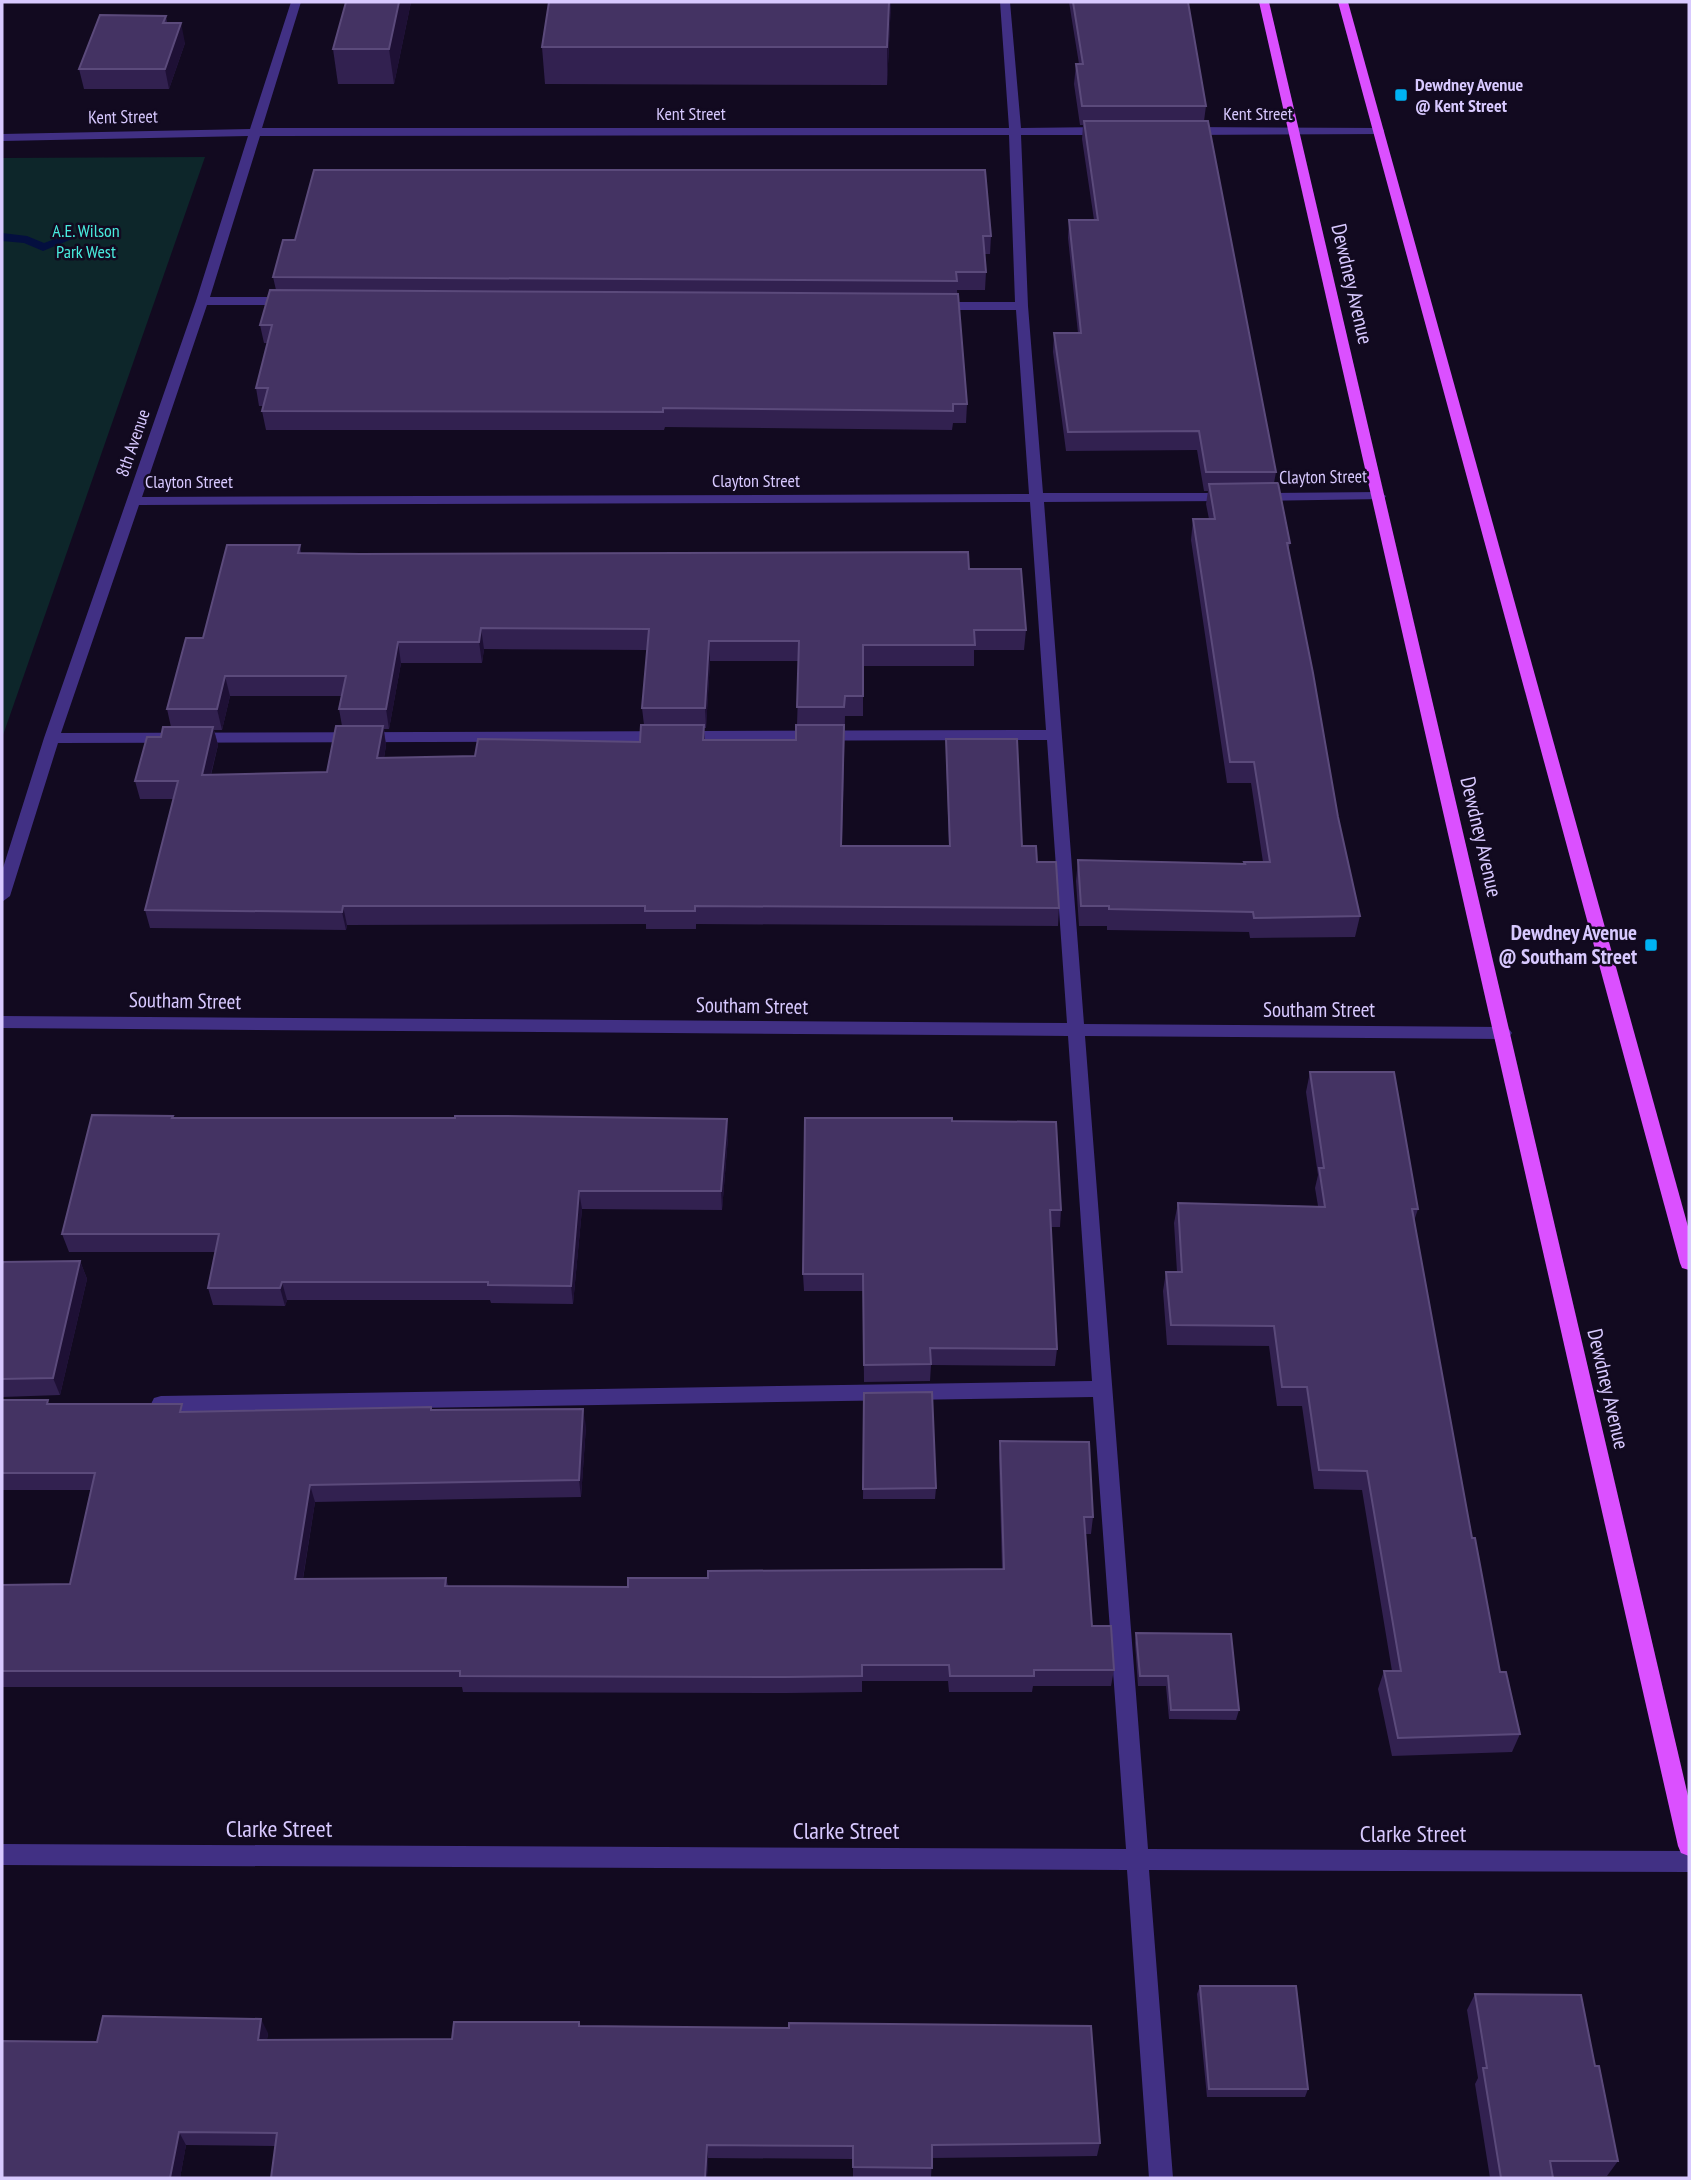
<svg xmlns="http://www.w3.org/2000/svg" width="1691" height="2180" viewBox="0 0 1691 2180" font-family="'PT Sans Narrow',sans-serif">
	<style>
		.green { fill: #0d262a }
		.lines { fill: none; stroke-linecap: round; stroke-linejoin: round }
		.stream { fill: #040f3f; fill-rule: evenodd }
		.minor { fill: #413084; fill-rule: evenodd }
		.major { fill: #db50ff; fill-rule: evenodd }
		.wall { fill: #322150; fill-rule: evenodd }
		.shaded-wall { fill: #1e1035 }
		.building { fill: #443363; stroke: #5b4a7b; stroke-width: 2 }
		.poi-dot { fill: #00b3f4; stroke: #120a20; stroke-width: 2.5 }
		.labels { text-anchor: middle; stroke-width: 5; stroke-linejoin: round; paint-order: stroke }
		.far-poi-label { font-size: 18px; font-weight: bold; fill: #d8c9ff; stroke: #120a20; text-anchor: start }
		.far-street-label { font-size: 18px; fill: #d8c9ff; stroke: #120a20 }
		.far-park-label { font-size: 18px; fill: #49ebde; stroke: #120a20 }
		.street-label { font-size: 21px; fill: #d8c9ff; stroke: #120a20 }
		.poi-label { font-size: 21px; font-weight: bold; fill: #d8c9ff; stroke: #120a20; text-anchor: end }
		.near-street-label { font-size: 24px; fill: #d8c9ff; stroke: #120a20 }
	</style>
	<rect width="100%" height="100%" fill="#120a20"/>
	<path class="green" d="M205,157L2,738V158Z"/>
	<g class="lines">
		<path class="stream" d="M2,233L27,236L44,243L66,235L72,239L43,251L24,243L2,241Z"/>
		<g class="minor">
			<path d="M291,2H301L262,128H1009L1000,2H1010L1021,128L1104,127L1110,131L1104,135H1021L1028,306L1043,493H1229L1236,497L1229,501L1044,502L1084,1024L1503,1027L1509,1029L1512,1033L1509,1037L1503,1039L1085,1036L1148,1849L1689,1851V1872L1149,1870L1173,2178H1149L1127,1870L2,1865V1844L1126,1849L1093,1397L161,1412L154,1410L151,1404L154,1398L161,1396L1092,1381L1068,1036L2,1028V1016L1067,1023L1047,740L58,743L10,896L2,902V871L44,738L196,301L248,136L2,141V134L250,129ZM1009,135L1015,302H938L932,306L938,310H1016L1029,494L142,497L207,305H290L296,301L290,297H210L260,136ZM1030,502L1046,730L61,733L139,505Z"/>
			<path d="M1380,128L1384,130V134L1188,135L1182,131L1188,127Z"/>
			<path d="M1379,492L1386,496L1384,499L1257,501L1250,497L1257,493Z"/>
		</g>
		<g class="major">
			<path d="M1259,2H1269L1689,1800V1856L1681,1853L1678,1846Z"/>
			<path d="M1338,2H1348L1689,1230V1270L1682,1268L1680,1263Z"/>
		</g>
	</g>
	<g class="wall">
		<path d="M411,2L394,84H338L333,49Z"/>
		<path d="M891,2L887,85L545,84L542,47Z"/>
		<path d="M1069,2H1188L1206,106L1204,121L1276,472L1274,483L1290,543L1288,551L1338,817L1360,916L1355,937L1250,938L1249,932L1107,930V926H1079L1076,881L1078,860L1244,864V862H1263L1251,783H1227L1191,540L1193,519H1209L1206,504L1208,491H1204L1197,450L1066,451L1053,352L1054,333H1078L1068,238L1069,220H1094L1082,139L1083,125H1080L1074,84L1076,64H1079Z"/>
		<path d="M166,16L167,23L185,43L169,89H84L79,69Z"/>
		<path d="M991,236L990,254H984L986,272L985,290H957L967,404L966,423H953L952,430L665,427L664,430H266L262,411L264,406H259L256,388L268,343H264L260,325L276,290L273,277Z"/>
		<path d="M300,545L301,553L969,569L1026,630L1024,650H974V666H863V716H845L842,846H949L946,757V739L1022,846L1037,862L1059,908L1058,926L696,924V929H646V924L347,925L346,930L150,928L145,910L173,799H140L135,781L161,737L171,727L167,709L203,638ZM484,649L647,650L642,708L644,725L640,742L475,756L384,758L386,745L384,729H389L401,663H482ZM710,661H799L797,725L796,740H705L704,728H706ZM230,696H341L339,709L342,726L327,772L211,775L218,745L214,730H222Z"/>
		<path d="M1310,1072L1418,1209L1414,1221L1472,1538L1500,1672L1520,1734L1512,1752L1392,1756L1378,1689L1384,1671H1392L1362,1490L1314,1489L1302,1406H1277L1269,1346L1167,1345L1163,1291L1166,1272H1177L1174,1223L1178,1203L1318,1206L1315,1188L1318,1175L1306,1092Z"/>
		<path d="M173,1116L174,1118L727,1119L728,1137L722,1210L582,1209L573,1304L491,1303L490,1300H287L285,1306L213,1305L208,1288L215,1252H69L62,1234Z"/>
		<path d="M952,1121L1061,1210L1060,1227H1051L1057,1349L1055,1366L931,1365L930,1381L864,1382L863,1291H804L803,1274Z"/>
		<path d="M80,1261L87,1279L60,1395L2,1397V1265Z"/>
		<path d="M864,1393L936,1488L935,1499H863Z"/>
		<path d="M2,1400L50,1404L184,1411L432,1410L586,1426L581,1497L315,1502L303,1579L446,1578L448,1586L628,1587L708,1578L1002,1570L999,1458L1000,1441L1093,1517L1091,1534H1086L1092,1626L1114,1670L1111,1686H1033L1032,1692H949L948,1681H862V1692L787,1693L463,1692L462,1687H2V1585L70,1584L91,1490H2Z"/>
		<path d="M1136,1633L1239,1710L1236,1720L1169,1719L1166,1686H1138L1135,1643Z"/>
		<path d="M1200,1986L1308,2089L1305,2097H1207L1197,1994Z"/>
		<path d="M1475,1994L1595,2066L1618,2161L1607,2176H1553V2178H1490L1475,2084L1478,2078L1467,2010Z"/>
		<path d="M579,2022L580,2026L1100,2143L1097,2156L932,2158L931,2178H853V2159L708,2158L707,2178H271L275,2146L186,2145L180,2178H2L97,2042L268,2033L267,2040L452,2039Z"/>
	</g>
	<g class="shaded-wall">
		<path d="M399,2H411L394,84L389,49Z"/>
		<path d="M889,2H891L887,85V47Z"/>
		<path d="M181,23L185,43L169,89L165,69Z"/>
		<path d="M481,628L484,649L482,663L479,642Z"/>
		<path d="M709,641L710,661L706,728L705,708Z"/>
		<path d="M398,642L401,663L389,729L386,709Z"/>
		<path d="M225,676L230,696L222,730L217,709Z"/>
		<path d="M383,726L386,745L381,776L377,758Z"/>
		<path d="M213,727L218,745L206,793L202,775Z"/>
		<path d="M343,906L347,925L346,930L342,912Z"/>
		<path d="M727,1119L728,1137L722,1210L721,1191Z"/>
		<path d="M579,1191L582,1209L573,1304L571,1286Z"/>
		<path d="M80,1261L87,1279L60,1395L53,1378Z"/>
		<path d="M282,1282L287,1300L285,1306L280,1288Z"/>
		<path d="M583,1409L586,1426L581,1497L579,1480Z"/>
		<path d="M310,1485L315,1502L300,1596L295,1579Z"/>
		<path d="M261,2019L268,2033L264,2054L258,2040Z"/>
		<path d="M179,2132L186,2145L180,2178H170Z"/>
		<path d="M707,2145L708,2158L707,2178H705Z"/>
	</g>
	<g class="building">
		<path d="M346,2H399L389,49H333Z"/>
		<path d="M549,2H889L887,47H542Z"/>
		<path d="M1073,2H1188L1206,106H1082L1076,64H1083Z"/>
		<path d="M100,15L166,16L163,23H181L165,69H79Z"/>
		<path d="M1084,121H1208L1276,472H1206L1199,431L1068,432L1054,333H1081L1069,220H1098Z"/>
		<path d="M314,170H985L991,236H983L986,272H956L957,281L273,277L283,240H295Z"/>
		<path d="M270,290L958,294L967,404H953V411L663,408V412L262,411L268,388H256L272,325H260Z"/>
		<path d="M1278,483L1290,543H1287L1313,673L1338,817L1360,916L1254,918L1253,912L1109,909V906H1081L1078,860L1245,864L1244,862H1270L1254,762H1230L1193,519H1215L1209,484Z"/>
		<path d="M227,545H300L298,553L360,554L968,552L969,569H1021L1026,630H974L975,645H863V696H845L844,707H797L799,641H709L705,708H642L649,629L481,628L479,642H398L386,709H339L346,676H225L217,709H167L186,638H203Z"/>
		<path d="M641,725H704L703,740H796V725H844L841,846H950L946,739H1017L1022,846H1036L1037,862H1056L1059,908L695,906V911H645V906H343L342,912L145,910L178,781H135L147,737H161L163,727H213L202,775L327,772L336,726H383L377,758L475,756L478,739L640,742Z"/>
		<path d="M1310,1072H1394L1418,1209H1412L1472,1538H1475L1500,1672H1506L1520,1734L1398,1738L1384,1671H1401L1367,1471L1319,1470L1307,1387H1282L1274,1326L1171,1325L1166,1272H1182L1178,1203L1325,1207L1319,1168H1324Z"/>
		<path d="M92,1115L173,1116L172,1118H455V1116H508L727,1119L721,1191H579L571,1286L488,1285V1282H282L280,1288H208L219,1234H62Z"/>
		<path d="M805,1118H952V1121L1056,1122L1061,1210H1050L1057,1349L930,1348L931,1364L864,1365L863,1274H803Z"/>
		<path d="M80,1261L53,1378L2,1379V1265L3,1262Z"/>
		<path d="M932,1392L936,1488L863,1489L864,1393Z"/>
		<path d="M2,1400H48L47,1404H182L180,1412L431,1407V1410L583,1409L579,1480L310,1485L295,1579L446,1578L445,1586L628,1587V1578H708V1571L1004,1569L1000,1441L1089,1442L1093,1517H1084L1092,1626H1111L1114,1670H1034V1676H950L949,1665H862V1676L786,1677L460,1676V1671H2V1585L70,1584L95,1473H2Z"/>
		<path d="M1136,1633L1231,1634L1239,1710H1171L1168,1676H1140Z"/>
		<path d="M1200,1986H1296L1308,2089H1209Z"/>
		<path d="M1475,1994L1581,1995L1595,2066H1599L1618,2161H1550L1553,2178H1501L1483,2068H1487Z"/>
		<path d="M103,2016L261,2019L258,2040L452,2039L454,2022H579V2026L789,2028V2023L1091,2026L1100,2143L932,2145V2168L853,2167V2146L707,2145L705,2178H271L277,2133L179,2132L170,2178H2V2041L97,2042Z"/>
	</g>
	<g class="poi-dot">
		<rect x="1394" y="88" width="14" height="14" rx="3.5"/>
		<rect x="1644" y="938" width="14" height="14" rx="3.5"/>
	</g>
	<g class="labels">
		<g class="far-poi-label">
			<text x="1415" y="91">Dewdney Avenue<tspan x="1415" dy="21">@ Kent Street</tspan></text>
		</g>
		<g class="far-street-label">
			<text x="691" y="120">Kent Street</text>
			<text x="1258" y="120">Kent Street</text>
			<text transform="translate(123 117) rotate(-1)" y="6">Kent Street</text>
			<text transform="translate(133 443) rotate(-71)" y="6">8th Avenue</text>
			<text transform="translate(1323 477) rotate(-1)" y="6">Clayton Street</text>
			<text x="756" y="487">Clayton Street</text>
			<text x="189" y="488">Clayton Street</text>
		</g>
		<g class="far-park-label">
			<text x="86" y="237">A.E. Wilson<tspan x="86" dy="21">Park West</tspan></text>
		</g>
		<g class="street-label">
			<text transform="translate(1352 284) rotate(77)" y="7">Dewdney Avenue</text>
			<text transform="translate(1481 837) rotate(77)" y="7">Dewdney Avenue</text>
			<text transform="translate(185 1001) rotate(1)" y="7">Southam Street</text>
			<text transform="translate(752 1006) rotate(1)" y="7">Southam Street</text>
			<text x="1319" y="1017">Southam Street</text>
			<text transform="translate(1608 1389) rotate(77)" y="7">Dewdney Avenue</text>
		</g>
		<g class="poi-label">
			<text x="1637" y="940">Dewdney Avenue<tspan x="1637" dy="24">@ Southam Street</tspan></text>
		</g>
		<g class="near-street-label">
			<text x="279" y="1837">Clarke Street</text>
			<text x="846" y="1839">Clarke Street</text>
			<text x="1413" y="1842">Clarke Street</text>
		</g>
	</g>
	<rect width="1691" height="2180" fill="none" stroke="#d8c9ff" stroke-width="7"/>
</svg>
